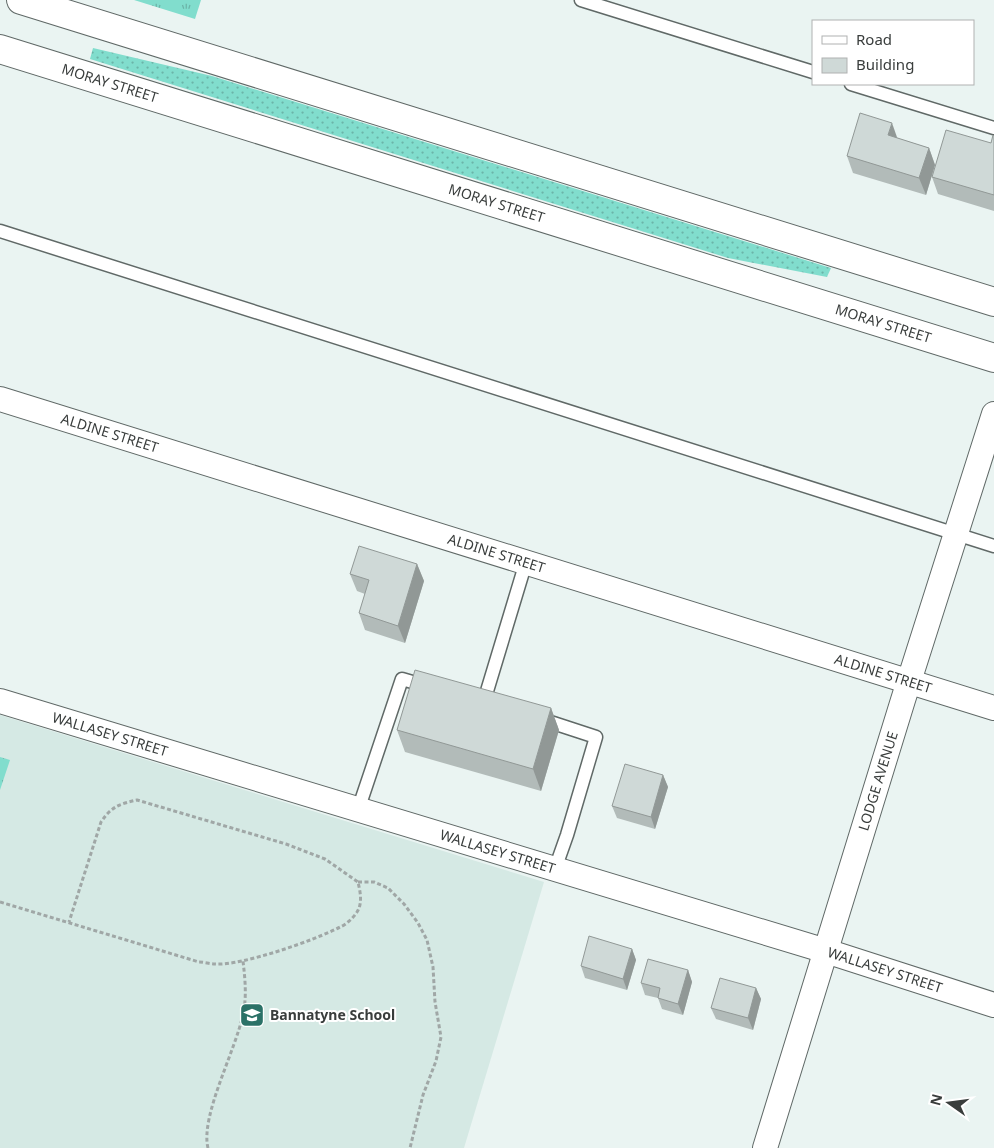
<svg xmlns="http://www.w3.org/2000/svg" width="994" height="1148" viewBox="0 0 994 1148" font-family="'Noto Sans',sans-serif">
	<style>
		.built { fill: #d5e9e4 }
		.grass { fill: url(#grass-dots) }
		.park { fill: url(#park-tufts) }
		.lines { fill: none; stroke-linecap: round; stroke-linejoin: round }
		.lane-casing { stroke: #606967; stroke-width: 15 }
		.street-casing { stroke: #606967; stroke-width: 26 }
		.secondary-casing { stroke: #606967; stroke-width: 30 }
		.path { stroke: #a0a7a6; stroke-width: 3; stroke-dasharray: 4 2.5; stroke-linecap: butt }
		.lane { stroke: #fff; stroke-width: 12 }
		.street { stroke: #fff; stroke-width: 24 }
		.secondary { stroke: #fff; stroke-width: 28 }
		.wall { fill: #b2bbb9 }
		.shaded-wall { fill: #919896 }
		.building { fill: #cfd9d7; stroke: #919896 }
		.labels { text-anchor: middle; stroke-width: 4; stroke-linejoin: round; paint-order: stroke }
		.street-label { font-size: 14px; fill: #393d3c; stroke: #fff }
		.poi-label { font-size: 14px; font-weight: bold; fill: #393d3c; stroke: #fff; text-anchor: start }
	</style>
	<defs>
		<pattern id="grass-dots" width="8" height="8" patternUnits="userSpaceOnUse" patternTransform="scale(1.25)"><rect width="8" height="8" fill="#81ddcd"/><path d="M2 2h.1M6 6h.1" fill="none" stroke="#6bb4a8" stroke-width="1.8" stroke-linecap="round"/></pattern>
		<pattern id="park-tufts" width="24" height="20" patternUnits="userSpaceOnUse" patternTransform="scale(1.25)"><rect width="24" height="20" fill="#81ddcd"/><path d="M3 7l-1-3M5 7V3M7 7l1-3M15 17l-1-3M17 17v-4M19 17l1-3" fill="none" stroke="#6bb4a8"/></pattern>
	</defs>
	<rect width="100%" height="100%" fill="#eaf4f2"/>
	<path class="built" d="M0,715L544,882L464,1148H0Z"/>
	<path class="grass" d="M93,48L212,76L831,268L827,277L728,258L90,59Z"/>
	<g class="park">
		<path d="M134,0H201L195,19Z"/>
		<path d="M0,757L10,760L0,790Z"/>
	</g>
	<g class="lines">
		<defs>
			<g id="lane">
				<path d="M581,0L813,72"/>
				<path d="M851,84L994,128"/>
				<path d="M0,231L994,546"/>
				<path d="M490,703L484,701L526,562"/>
				<path d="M541,719L596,737L567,835L555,869"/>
				<path d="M358,810L402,679L426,686"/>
			</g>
			<g id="street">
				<path id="s1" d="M0,399L994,708"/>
				<path id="s2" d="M0,701L826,951L994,1005"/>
				<path id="s3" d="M765,1148L903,700L994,414"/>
			</g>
			<g id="secondary">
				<path d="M21,0L994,302"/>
				<path id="s4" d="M0,49L994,358"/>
			</g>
		</defs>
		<use href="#lane" class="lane-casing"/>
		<use href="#street" class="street-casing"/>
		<use href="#secondary" class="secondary-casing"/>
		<g class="path">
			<path d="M358,882H374L388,888L404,904L418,923L427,940L433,967L435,1002L441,1037L436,1061L423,1095L410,1148"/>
			<path d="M0,902L199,962C204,962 210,964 215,964C241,966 316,940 340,927C346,925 354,917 357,912C363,903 360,891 358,882L325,859L286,844L137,800C119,804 111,807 101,822L69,922"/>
			<path d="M208,1148C200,1116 236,1050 243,1014C247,997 245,978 243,961"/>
		</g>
		<use href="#lane" class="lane"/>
		<use href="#street" class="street"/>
		<use href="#secondary" class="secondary"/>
	</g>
	<g class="wall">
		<path d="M994,136V211L938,194L932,177L991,143Z"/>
		<path d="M897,138L929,148L935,165L926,195L853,173L847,156Z"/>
		<path d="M417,564L424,581L405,643L365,630L359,613L365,594L357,591L350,574Z"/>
		<path d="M551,708L559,730L541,791L405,752L397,730Z"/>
		<path d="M663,775L668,787L655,829L617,818L612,806Z"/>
		<path d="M632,949L636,960L627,990L585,978L581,966Z"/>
		<path d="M688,970L692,982L683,1015L662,1009L658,998L645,995L641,983Z"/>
		<path d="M756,988L761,999L753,1030L716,1019L711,1008Z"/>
	</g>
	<g class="shaded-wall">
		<path d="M892,123L898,140L888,135Z"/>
		<path d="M929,148L935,165L926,195L919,178Z"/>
		<path d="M417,564L424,581L405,643L398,626Z"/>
		<path d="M551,708L559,730L541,791L533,769Z"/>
		<path d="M663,775L668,787L655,829L651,817Z"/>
		<path d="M632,949L636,960L627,990L623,979Z"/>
		<path d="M688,970L692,982L683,1015L678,1004Z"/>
		<path d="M756,988L761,999L753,1030L748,1018Z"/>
	</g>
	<g class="building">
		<path d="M860,113L892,123L888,135L929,148L919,178L847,156Z"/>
		<path d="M946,130L991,143L993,135L994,136V195L932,177Z"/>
		<path d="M359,546L417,564L398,626L359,613L369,580L350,574Z"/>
		<path d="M415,670L551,708L533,769L397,730Z"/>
		<path d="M625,764L663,775L651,817L612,806Z"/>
		<path d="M589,936L632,949L623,979L581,966Z"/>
		<path d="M648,959L688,970L678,1004L658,998L660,988L641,983Z"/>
		<path d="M720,978L756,988L748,1018L711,1008Z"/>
	</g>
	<defs>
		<symbol id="school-square" viewBox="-11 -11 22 22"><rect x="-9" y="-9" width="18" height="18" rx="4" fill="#2b7167" stroke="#fff"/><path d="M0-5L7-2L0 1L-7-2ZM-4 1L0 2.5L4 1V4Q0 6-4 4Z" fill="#fff"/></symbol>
	</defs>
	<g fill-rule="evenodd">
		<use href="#school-square" x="238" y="1001" width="28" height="28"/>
	</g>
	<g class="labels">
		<g class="street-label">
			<text dy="5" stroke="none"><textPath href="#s4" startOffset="115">MORAY STREET</textPath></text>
			<text dy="5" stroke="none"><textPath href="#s4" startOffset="520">MORAY STREET</textPath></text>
			<text dy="5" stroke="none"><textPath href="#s4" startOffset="925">MORAY STREET</textPath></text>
			<text dy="5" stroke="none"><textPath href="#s1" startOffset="115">ALDINE STREET</textPath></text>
			<text dy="5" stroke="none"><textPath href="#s1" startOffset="520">ALDINE STREET</textPath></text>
			<text dy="5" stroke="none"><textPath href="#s1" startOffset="925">ALDINE STREET</textPath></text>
			<text dy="5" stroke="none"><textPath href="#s2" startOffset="115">WALLASEY STREET</textPath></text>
			<text dy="5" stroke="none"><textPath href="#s3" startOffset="384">LODGE AVENUE</textPath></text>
			<text dy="5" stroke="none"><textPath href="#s2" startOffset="520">WALLASEY STREET</textPath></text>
			<text dy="5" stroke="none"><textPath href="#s2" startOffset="925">WALLASEY STREET</textPath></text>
		</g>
		<g class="poi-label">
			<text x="270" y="1020">Bannatyne School</text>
		</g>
	</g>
	<rect x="812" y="20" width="162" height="65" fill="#ffffff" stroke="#b0b1b1"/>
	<rect x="822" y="36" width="25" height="8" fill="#ffffff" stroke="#b0b1b1"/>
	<text x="856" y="45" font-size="15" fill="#393d3c">Road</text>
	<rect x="822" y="58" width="25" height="15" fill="#cfd9d7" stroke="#b0b1b1"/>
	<text x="856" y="70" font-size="15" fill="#393d3c">Building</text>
	<g transform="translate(949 1103) rotate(284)" stroke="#ffffff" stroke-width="4" paint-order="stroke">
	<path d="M0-4L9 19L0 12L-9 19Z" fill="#393d3c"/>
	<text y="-8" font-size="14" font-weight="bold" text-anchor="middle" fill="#393d3c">N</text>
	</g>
</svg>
